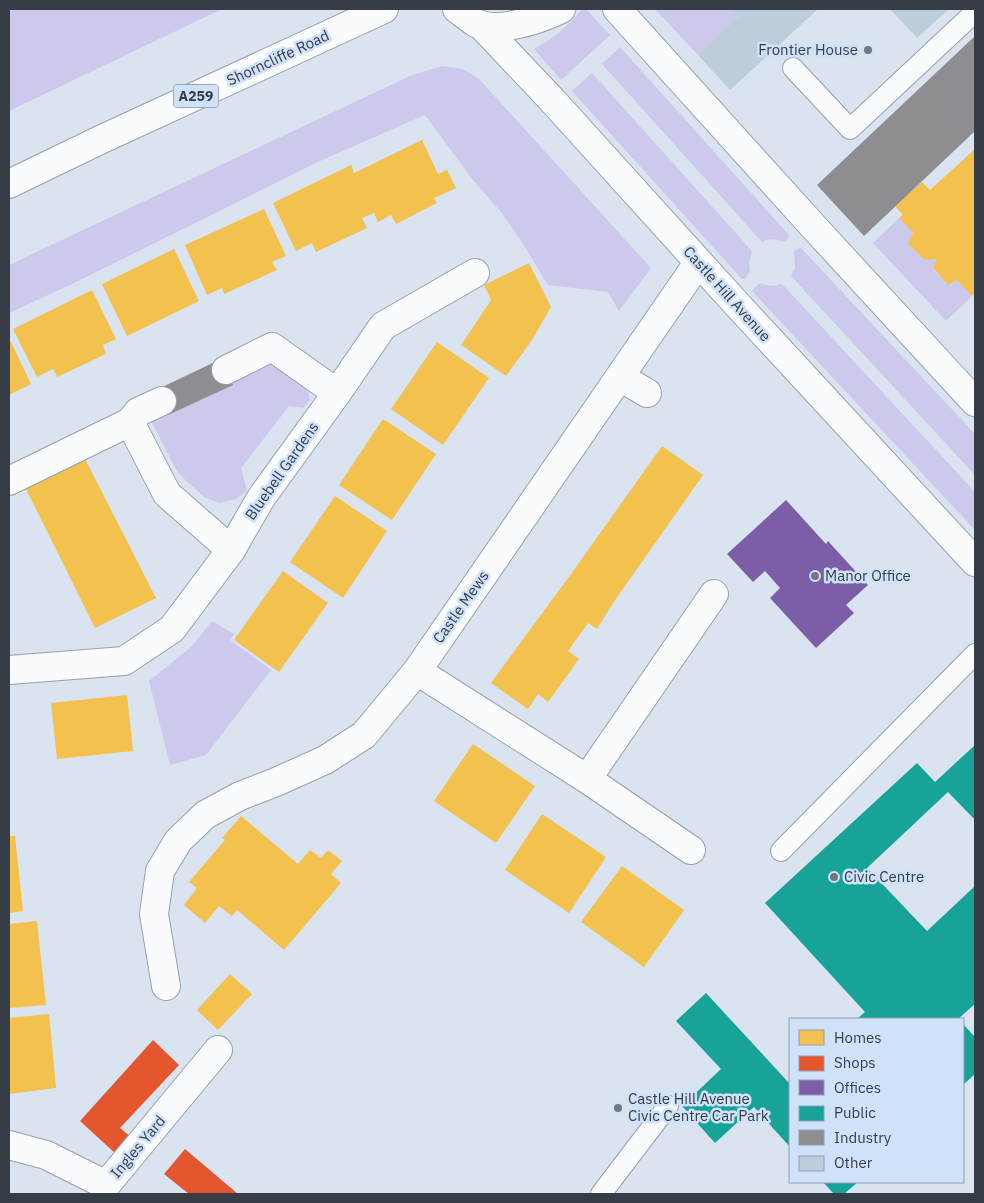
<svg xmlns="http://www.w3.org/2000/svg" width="984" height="1203" viewBox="0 0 984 1203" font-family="'IBM Plex Sans',sans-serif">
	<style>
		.green { fill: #ccc9ec }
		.homes { fill: #f2c14e }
		.shops { fill: #e4572e }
		.offices { fill: #7b5ea7 }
		.public { fill: #17a398 }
		.industry { fill: #8d8d92 }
		.building { fill: #bdcddb }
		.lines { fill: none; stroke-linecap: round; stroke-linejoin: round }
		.lane-casing { stroke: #99a0aa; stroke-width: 22 }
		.street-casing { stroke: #99a0aa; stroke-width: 30 }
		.secondary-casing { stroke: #99a0aa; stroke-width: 30 }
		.highway-casing { stroke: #99a0aa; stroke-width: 30 }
		.lane { stroke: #f9fbfd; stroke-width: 20 }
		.street { stroke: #f9fbfd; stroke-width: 28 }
		.secondary { stroke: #f9fbfd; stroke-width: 28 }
		.highway { stroke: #f9fbfd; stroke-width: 28 }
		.poi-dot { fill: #6f7782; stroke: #d0e1fa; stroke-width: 2 }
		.labels { text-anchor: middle; stroke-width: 5; stroke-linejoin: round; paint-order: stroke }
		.shield { fill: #d0e1fa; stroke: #646e7d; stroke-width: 1 }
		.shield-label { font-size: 14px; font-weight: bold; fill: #363d47 }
		.poi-label { font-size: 15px; fill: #363d47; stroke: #d0e1fa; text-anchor: start }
		.street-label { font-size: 15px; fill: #363d47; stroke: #d0e1fa }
	</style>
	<rect width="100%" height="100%" fill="#dae3f0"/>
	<g class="green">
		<path d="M9,9H222L9,111Z"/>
		<path d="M582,9H586L610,35L561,80L534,49C556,37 566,28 582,9Z"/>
		<path d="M655,9H731L738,17L698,55Z"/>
		<path d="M620,47L789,235C788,239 787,240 783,242C775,239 770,238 762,242L602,64Z"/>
		<path d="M442,66L463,69L479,79L651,268L619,311L608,292L548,285L520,239L501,212L473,180L425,115L322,160L72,284L9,313V265L410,76Z"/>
		<path d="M592,73L752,251L749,263L750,271L745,279H742L572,91Z"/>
		<path d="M899,218L913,233L908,244L925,260L937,259L933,269L948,285L957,280L972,296L946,321L873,243Z"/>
		<path d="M801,248L975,434V475L791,276L795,268L794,251L797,249Z"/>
		<path d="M760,283C768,286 774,287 782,284L975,492V530L752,291L754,288Z"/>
		<path d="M264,360L272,363L306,387L310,399L303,408L289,406L241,468L247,490L236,499L219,503L204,497L178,473L150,419Z"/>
		<path d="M212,621L234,634L230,640L271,670L206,755L170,765L149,681L191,647Z"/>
	</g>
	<g class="homes">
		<path d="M422,140L438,174L447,170L456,188L434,198L437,203L396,224L391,215L378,222L374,213L362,218L367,228L316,252L312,243L296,251L273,203L351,165L354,173Z"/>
		<path d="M975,149V293L972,296L957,280L948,285L933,268L937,259L925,260L908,244L913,233L899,218L903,215L895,206L922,182L930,190Z"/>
		<path d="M264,209L286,256L272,262L277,270L224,294L222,288L207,295L185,245Z"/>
		<path d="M174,249L199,301L127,336L102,284Z"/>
		<path d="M529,263L551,307L532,340L506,376L461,345L491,300L484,285Z"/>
		<path d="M92,290L116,339L103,345L106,354L57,377L53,369L37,377L13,329Z"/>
		<path d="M9,338L31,384L9,395Z"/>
		<path d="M437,342L489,378L443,445L391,409Z"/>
		<path d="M383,419L436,454L392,520L339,485Z"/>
		<path d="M662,446L703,475L613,603L597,629L588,623L568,651L579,659L548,702L538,694L528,709L491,683L571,574Z"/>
		<path d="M85,459L156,598L95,628L26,489Z"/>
		<path d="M335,496L387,531L343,598L290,562Z"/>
		<path d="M283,571L328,603L279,672L234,640Z"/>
		<path d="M127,695L133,751L57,759L51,703Z"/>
		<path d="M473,744L535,786L496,843L434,801Z"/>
		<path d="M542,814L606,857L569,913L505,870Z"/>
		<path d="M241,816L298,864L310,850L321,858L328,850L342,861L331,874L341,883L284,950L237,910L232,916L219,906L205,923L184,905L197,888L189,882L225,840L222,838Z"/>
		<path d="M9,836H15L23,911L9,913Z"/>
		<path d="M622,866L684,910L644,967L581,922Z"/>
		<path d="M37,921L46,1005L9,1008V924Z"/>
		<path d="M230,974L252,994L218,1030L197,1010Z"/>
		<path d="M49,1014L56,1088L9,1094V1018Z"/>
	</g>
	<g class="shops">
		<path d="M153,1040L179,1065L120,1128L131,1137L116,1154L80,1121Z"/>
		<path d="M185,1149L238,1194H189L164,1174Z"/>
	</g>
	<path class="offices" d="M786,500L826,544L828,541L868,585L846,605L854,613L816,648L770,598L780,588L765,571L753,582L727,554Z"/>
	<g class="public">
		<path d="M975,745V820L948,792L867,868L927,931L975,886V1004L958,1019H857L865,1012L765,903L917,763L935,782Z"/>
		<path d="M706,993L790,1084V1147L754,1107L715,1143L682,1106L721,1069L676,1021Z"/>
		<path d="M963,1024L975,1037V1074L963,1085Z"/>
		<path d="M823,1182H858L844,1194H834Z"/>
	</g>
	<g class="industry">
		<path d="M975,36V131L864,236L817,185Z"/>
		<path d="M221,359L233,385L168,415L156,390Z"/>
	</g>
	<g class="building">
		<path d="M731,9H818L730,90L698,55L738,17Z"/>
		<path d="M890,9H949L917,38Z"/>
	</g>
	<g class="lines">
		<defs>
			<g id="lane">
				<path d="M793,68L850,129L975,12"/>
				<path d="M781,851L975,654"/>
				<path d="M601,1194L668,1106"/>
			</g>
			<g id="street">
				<path d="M226,370L272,347L337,393"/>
				<path d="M620,377L647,393"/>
				<path d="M130,422L167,494L231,550"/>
				<path d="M9,481L130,422L138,412L162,401"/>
				<path d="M9,670L124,661L172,629L231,550L261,498L337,393L383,326L475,273"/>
				<path d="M417,671L587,779L714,594"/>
				<path d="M587,779L691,850"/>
				<path d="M166,986L154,914L160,871L178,841L205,815L240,796L276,782L325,760L364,735L417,671L698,263"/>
				<path d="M9,1145L46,1155L106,1185L218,1050"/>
			</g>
			<g id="secondary">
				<path d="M617,9L812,225L975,402"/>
				<path d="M481,25L552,100L733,300L975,562"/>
			</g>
			<g id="highway">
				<path d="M457,9C463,13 470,19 476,23C497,34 541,19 561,9"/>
				<path d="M9,184L100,140L384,9"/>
			</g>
		</defs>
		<use href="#lane" class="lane-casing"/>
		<use href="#street" class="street-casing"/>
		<use href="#secondary" class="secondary-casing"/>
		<use href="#highway" class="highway-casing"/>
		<use href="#lane" class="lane"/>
		<use href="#street" class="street"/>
		<use href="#secondary" class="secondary"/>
		<use href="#highway" class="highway"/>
	</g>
	<g class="poi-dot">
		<circle cx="868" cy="50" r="5"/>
		<circle cx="815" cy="576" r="5"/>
		<circle cx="834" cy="877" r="5"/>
		<circle cx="618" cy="1108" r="5"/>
	</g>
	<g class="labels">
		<rect class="shield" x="173.5" y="84.5" width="45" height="23" rx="4"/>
		<g class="shield-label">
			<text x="196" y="101">A259</text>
		</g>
		<g class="poi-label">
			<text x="858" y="55" text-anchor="end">Frontier House</text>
			<text x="825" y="581">Manor Office</text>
			<text x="844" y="882">Civic Centre</text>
			<text x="628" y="1104">Castle Hill Avenue<tspan x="628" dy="17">Civic Centre Car Park</tspan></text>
		</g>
		<g class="street-label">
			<text transform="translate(278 58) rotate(-25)" y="5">Shorncliffe Road</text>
			<text transform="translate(727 294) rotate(48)" y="5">Castle Hill Avenue</text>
			<text transform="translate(282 471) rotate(-55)" y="5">Bluebell Gardens</text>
			<text transform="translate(461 607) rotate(-55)" y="5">Castle Mews</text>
			<text transform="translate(138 1147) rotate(-50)" y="5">Ingles Yard</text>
		</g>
	</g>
	<rect width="984" height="1203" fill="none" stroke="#363d47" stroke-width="20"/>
	<rect x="789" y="1018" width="175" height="165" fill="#d0e1fa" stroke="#929fb2"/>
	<rect x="799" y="1030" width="25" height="15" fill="#f2c14e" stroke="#929fb2"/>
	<text x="834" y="1043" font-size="15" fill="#363d47">Homes</text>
	<rect x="799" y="1056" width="25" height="15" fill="#e4572e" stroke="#929fb2"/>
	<text x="834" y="1068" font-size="15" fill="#363d47">Shops</text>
	<rect x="799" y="1080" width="25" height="15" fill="#7b5ea7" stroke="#929fb2"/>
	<text x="834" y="1093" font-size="15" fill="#363d47">Offices</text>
	<rect x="799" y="1106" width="25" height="15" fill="#17a398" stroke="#929fb2"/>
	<text x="834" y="1118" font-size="15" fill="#363d47">Public</text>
	<rect x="799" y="1130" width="25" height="15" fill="#8d8d92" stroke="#929fb2"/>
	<text x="834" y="1143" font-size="15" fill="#363d47">Industry</text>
	<rect x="799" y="1156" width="25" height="15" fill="#bdcddb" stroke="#929fb2"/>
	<text x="834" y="1168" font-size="15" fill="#363d47">Other</text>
</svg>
